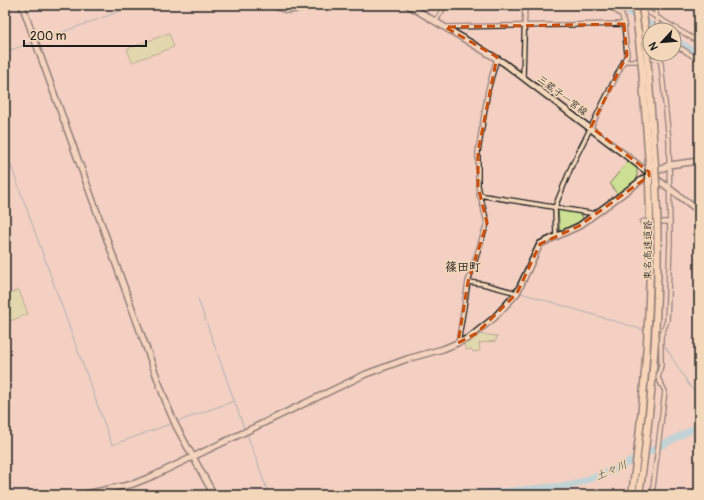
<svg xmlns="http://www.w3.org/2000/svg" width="704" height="500" viewBox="0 0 704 500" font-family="Pangolin,'Klee One',sans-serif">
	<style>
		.green { fill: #ccdf93; stroke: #747e58 }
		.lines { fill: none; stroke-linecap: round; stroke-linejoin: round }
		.stream { stroke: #5d8a96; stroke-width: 1 }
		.river { stroke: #88d4e8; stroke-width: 7 }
		.street-casing { stroke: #1c1c1c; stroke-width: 6 }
		.secondary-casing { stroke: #1c1c1c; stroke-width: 8 }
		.highway-casing { stroke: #1c1c1c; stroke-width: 9 }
		.street { stroke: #f3d7ba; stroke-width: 3.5 }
		.secondary { stroke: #f3d7ba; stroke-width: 5 }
		.highway { stroke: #fddcac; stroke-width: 6 }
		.highway-bridge-casing { stroke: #1c1c1c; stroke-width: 9; stroke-linecap: butt }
		.highway-bridge { stroke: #fddcac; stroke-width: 6 }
		.marked { fill: none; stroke: #c9500e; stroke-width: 3; stroke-dasharray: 8 5; stroke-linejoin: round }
		.labels { text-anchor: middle; stroke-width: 3.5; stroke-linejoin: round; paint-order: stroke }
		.street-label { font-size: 10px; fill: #1c1c1c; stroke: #f3d7ba }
		.water-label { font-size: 11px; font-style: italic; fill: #374a4f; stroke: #f3d7ba }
		.quarter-label { font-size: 12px; font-weight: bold; fill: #1c1c1c; stroke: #f3d7ba }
	</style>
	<rect width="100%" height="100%" fill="#f4d0c2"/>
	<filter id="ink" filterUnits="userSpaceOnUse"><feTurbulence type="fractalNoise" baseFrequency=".025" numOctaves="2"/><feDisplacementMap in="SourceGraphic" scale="8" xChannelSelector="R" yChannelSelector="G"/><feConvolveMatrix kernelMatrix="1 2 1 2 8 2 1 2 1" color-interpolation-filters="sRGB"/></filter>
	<g filter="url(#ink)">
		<g class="green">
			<path d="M169,33L174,47L132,62L127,49Z"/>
			<path d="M629,160L637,166V181L618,196L610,183Z"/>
			<path d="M558,210L582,214L583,221L560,233Z"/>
			<path d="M19,290L28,314L5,323V295Z"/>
			<path d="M478,334L497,336L496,341L479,343L480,351L473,352L471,349L466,350L463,343Z"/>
		</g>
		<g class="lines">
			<g class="stream">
				<path d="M263,5L289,14L347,5"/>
				<path d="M38,41L137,5"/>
				<path d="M5,52L33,42"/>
				<path d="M5,149L112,445L173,423"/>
				<path d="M521,293L644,330"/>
				<path d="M198,299L244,428"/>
				<path d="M663,343L689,385L699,397"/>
				<path d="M176,422L234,401"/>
				<path d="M247,434L269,495"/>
				<path d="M565,495L573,485"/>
			</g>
			<g class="river">
				<path d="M617,5L659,30"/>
				<path d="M674,39L699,55"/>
				<path d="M468,495L573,485L618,468L699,426"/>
			</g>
			<defs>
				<g id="street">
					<path d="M270,5L286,11L330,5"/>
					<path d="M608,5L622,15L624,24"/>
					<path d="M636,5L699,42"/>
					<path d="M655,5L658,30"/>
					<path d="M435,22L442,11V5"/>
					<path d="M446,27L624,24L627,55L572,165L555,207L556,236"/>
					<path d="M645,28L650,32"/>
					<path d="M674,47L682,49L699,60"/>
					<path d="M653,59H660"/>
					<path d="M624,61H636"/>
					<path d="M523,77L525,5"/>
					<path d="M479,195L596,214"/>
					<path d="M642,222L645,221"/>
					<path d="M663,222H670"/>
					<path d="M468,282L483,284L517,293"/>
					<path d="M458,343L468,282L487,223L478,186V152L488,90L497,58"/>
					<path d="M652,495L665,391L658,378L661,365V336L667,321L670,242L669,141L660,54"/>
				</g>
				<g id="secondary">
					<path d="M22,5L167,405L176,426L214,495"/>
					<path d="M408,5L504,63L699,211"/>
					<path d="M81,495L133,484L153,476L366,374L407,359L443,349L469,338L494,318L517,293L540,244L579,226L643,179L669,165L699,161"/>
				</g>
				<g id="highway">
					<path d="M635,5L642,67L649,165"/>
					<path d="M645,28L655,165"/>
					<path d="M632,495C646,391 653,286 649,182"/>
					<path d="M639,495C654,392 661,287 656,184"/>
				</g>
			</defs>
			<use href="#street" class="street-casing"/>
			<use href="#secondary" class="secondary-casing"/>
			<use href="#highway" class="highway-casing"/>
			<use href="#street" class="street"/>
			<use href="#secondary" class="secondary"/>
			<use href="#highway" class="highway"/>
			<defs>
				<g id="highway-bridge">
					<path d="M642,7L645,28"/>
					<path d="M649,165V182"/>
					<path d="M655,165L656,184"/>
				</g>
			</defs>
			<use href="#highway-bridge" class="highway-bridge-casing"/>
			<use href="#highway-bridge" class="highway-bridge"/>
		</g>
	</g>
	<path d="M0 0H704V500H0ZM624,24L627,55L591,127L649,172V176L579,226L540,244L517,293L477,333L458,343L468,282L487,223L478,186V152L497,57L445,27Z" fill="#f4d0c2" fill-opacity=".55" fill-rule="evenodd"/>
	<path class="marked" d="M624,24L627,55L591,127L649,172V176L579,226L540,244L517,293L477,333L458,343L468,282L487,223L478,186V152L497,57L445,27Z"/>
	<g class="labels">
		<g class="street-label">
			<text transform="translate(563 95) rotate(37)" y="4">三蔵子一宮線</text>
			<text transform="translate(647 250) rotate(-90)" y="4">東名高速道路</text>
		</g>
		<g class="water-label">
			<text transform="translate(611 470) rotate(-23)" y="4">土々川</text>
		</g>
		<g class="quarter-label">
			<text x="463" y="271">篠田町</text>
		</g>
	</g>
	<rect width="704" height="500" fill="none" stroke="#f3d7ba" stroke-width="20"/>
	<rect x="10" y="10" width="684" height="480" fill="none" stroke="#1c1c1c" stroke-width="1.5" filter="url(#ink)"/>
	<g transform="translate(662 42) rotate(244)"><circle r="19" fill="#f3d7ba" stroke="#9d8c7b"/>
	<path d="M0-3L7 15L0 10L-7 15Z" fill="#1c1c1c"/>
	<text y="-6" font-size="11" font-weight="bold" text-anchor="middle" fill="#1c1c1c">N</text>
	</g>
	<path d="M24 40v6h122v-6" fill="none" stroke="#1c1c1c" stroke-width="2"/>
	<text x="30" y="40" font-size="12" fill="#1c1c1c" stroke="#f3d7ba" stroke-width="3" paint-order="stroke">200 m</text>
</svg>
